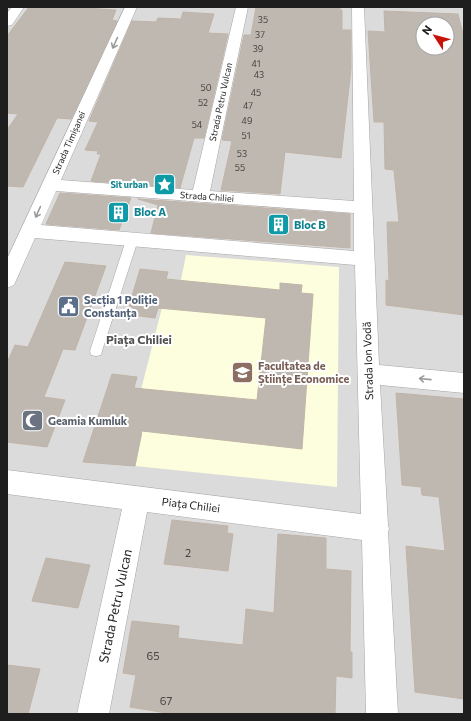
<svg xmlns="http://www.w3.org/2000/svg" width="471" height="721" viewBox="0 0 471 721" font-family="Commissioner,sans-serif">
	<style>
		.residential { fill: #dcdbdb; fill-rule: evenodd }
		.education { fill: #fcfedd }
		.building { fill: #bfb8b0; stroke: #c0b4a7; fill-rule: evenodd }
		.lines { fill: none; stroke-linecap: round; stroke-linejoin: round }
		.service-casing { stroke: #a5a5a5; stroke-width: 1 }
		.minor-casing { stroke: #a5a5a5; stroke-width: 1 }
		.service { fill: #fff; fill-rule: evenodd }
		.minor { fill: #fff; fill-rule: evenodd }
		.oneway { stroke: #9a9a9a }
		.labels { text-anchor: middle; stroke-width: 4; stroke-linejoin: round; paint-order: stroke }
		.number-label { font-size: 9px; fill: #464442 }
		.far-street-label { font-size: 9px; fill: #1e1e1e; stroke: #fff }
		.far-culture-label { font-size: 9px; font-weight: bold; fill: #0d838f; stroke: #fff; text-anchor: end }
		.culture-label { font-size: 11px; font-weight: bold; fill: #0d838f; stroke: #fff; text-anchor: start }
		.service-label { font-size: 11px; font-weight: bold; fill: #4e5e75; stroke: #fff; text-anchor: start }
		.street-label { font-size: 11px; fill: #1e1e1e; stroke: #fff }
		.education-label { font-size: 11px; font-weight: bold; fill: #785e54; stroke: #fff; text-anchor: start }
		.worship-label { font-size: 11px; font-weight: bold; fill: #5b616d; stroke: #fff; text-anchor: start }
		.near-number-label { font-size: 11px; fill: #464442 }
		.neighbourhood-label { font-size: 12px; font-weight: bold; fill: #515151; stroke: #fff }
		.near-street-label { font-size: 13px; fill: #1e1e1e; stroke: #fff }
	</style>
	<rect width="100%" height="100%" fill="#efece4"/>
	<path class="residential" d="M7,7H464V714H7ZM423,24H447V48H423Z"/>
	<path class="education" d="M186,255L339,267L337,487L135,466L142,435L130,433L169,280H181Z"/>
	<g class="building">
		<path d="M29,7L69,8L70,7L116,10L112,20L117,21L71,119L57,118L23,187L7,186V130L18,114L7,113V36Z"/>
		<path d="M256,7H340V10H342V30H351V69L341,158L285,152L280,194L221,190L232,141L222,140L244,35H251Z"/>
		<path d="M384,11L458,14L464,38V315L386,305V280L389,281L387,222H399L394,170L385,169L384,122H374L368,31L385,32ZM423,24H447V48H423Z"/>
		<path d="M183,12L214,14L208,33L228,34L204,138H194L180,188L91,181L101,154H97L98,151L85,150L98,122L89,121L132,21L156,22L158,18L181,19Z"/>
		<path d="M60,193L131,198L119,230L46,224Z"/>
		<path d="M138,199L350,214V248L151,233L158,205Z"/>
		<path d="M65,262L106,266L75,350L63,349L44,397L65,400L47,447L7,442V363L15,345L28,347Z"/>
		<path d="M140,269L168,272L166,279L280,290V283L302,285L301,293L313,294L302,449L142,431L135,466L83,462L112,374L137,377L134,388L257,400L266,318L158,308L155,318L132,315L134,308L129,306Z"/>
		<path d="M396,393L464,399V699L415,692L406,546L445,551L439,497L422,495L421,487L402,485Z"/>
		<path d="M172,520L228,526L227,533L233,534L228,571L164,564Z"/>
		<path d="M278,534L326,538V569L351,571L350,652H352V678L336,676L335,714H172L130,707L136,675L123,673L132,621L179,626L178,638L243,645L246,609L274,613Z"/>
		<path d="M46,558L90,565L78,608L32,601Z"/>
		<path d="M7,665L40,669L28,714H7Z"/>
	</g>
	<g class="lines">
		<defs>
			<path id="service" d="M132,236L136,237L138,240L102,351L101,355L96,356L91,355L90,351L126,240L128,237Z"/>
			<g id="minor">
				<path d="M12,7H24L12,25L7,26V13Z"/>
				<path d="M125,7H137L61,180L193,190L236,7H248L210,191L354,201L352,7H364L379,365L464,373V393L380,385L388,525L389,529L388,532L398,714H366L362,540L147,512L109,714H77L122,509L7,494V470L361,514L355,265L35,238L14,285L7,288V259ZM56,191L354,213V251L41,225Z"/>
			</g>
		</defs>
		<use href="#service" class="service-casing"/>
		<use href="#minor" class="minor-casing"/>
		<use href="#service" class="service"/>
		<use href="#minor" class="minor"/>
	</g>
	<defs><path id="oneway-shaft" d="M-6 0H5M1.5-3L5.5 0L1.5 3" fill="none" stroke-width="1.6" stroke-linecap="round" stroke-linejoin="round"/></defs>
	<g class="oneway">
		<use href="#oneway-shaft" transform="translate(115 43) rotate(114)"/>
		<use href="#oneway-shaft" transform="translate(38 212) rotate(114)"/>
		<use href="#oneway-shaft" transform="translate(425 379) rotate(-174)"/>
	</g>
	<defs>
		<symbol id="sight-square" viewBox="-11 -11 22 22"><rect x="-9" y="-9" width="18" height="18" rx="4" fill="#0f9aa8" stroke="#fff"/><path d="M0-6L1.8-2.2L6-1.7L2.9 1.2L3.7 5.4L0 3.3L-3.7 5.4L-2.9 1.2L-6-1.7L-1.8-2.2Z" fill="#fff"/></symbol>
		<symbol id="building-square" viewBox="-11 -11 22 22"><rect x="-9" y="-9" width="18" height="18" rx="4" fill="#0f9aa8" stroke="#fff"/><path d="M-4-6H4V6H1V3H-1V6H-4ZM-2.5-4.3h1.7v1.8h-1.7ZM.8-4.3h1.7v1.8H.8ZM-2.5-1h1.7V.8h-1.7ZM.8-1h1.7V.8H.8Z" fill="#fff"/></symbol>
		<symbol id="civic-square" viewBox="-11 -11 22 22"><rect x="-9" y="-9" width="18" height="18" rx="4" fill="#5c6f8a" stroke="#fff"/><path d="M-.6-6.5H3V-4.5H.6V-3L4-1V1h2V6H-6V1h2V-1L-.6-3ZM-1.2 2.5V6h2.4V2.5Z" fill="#fff"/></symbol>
		<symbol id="university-square" viewBox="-11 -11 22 22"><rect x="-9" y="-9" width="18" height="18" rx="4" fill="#8d6e63" stroke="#fff"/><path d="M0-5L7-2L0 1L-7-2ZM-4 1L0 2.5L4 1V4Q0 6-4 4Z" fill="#fff"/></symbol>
		<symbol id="mosque-square" viewBox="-11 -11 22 22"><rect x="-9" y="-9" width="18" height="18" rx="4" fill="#6b7280" stroke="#fff"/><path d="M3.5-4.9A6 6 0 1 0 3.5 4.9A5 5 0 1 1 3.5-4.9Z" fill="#fff"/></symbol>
	</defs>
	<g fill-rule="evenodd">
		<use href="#sight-square" x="152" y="172" width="25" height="25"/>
		<use href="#building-square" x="106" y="200" width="25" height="25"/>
		<use href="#building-square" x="266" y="212" width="25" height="25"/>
		<use href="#civic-square" x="56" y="294" width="25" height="25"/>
		<use href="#university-square" x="230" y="360" width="25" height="25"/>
		<use href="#mosque-square" x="20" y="408" width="25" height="25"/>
	</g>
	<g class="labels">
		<g class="number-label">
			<text x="263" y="23">35</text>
			<text x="260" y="38">37</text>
			<text x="258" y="52">39</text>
			<text x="256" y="67">41</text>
			<text x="259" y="78">43</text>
			<text x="206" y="91">50</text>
			<text x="256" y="96">45</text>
			<text x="203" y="106">52</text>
			<text x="248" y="109">47</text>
			<text x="247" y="124">49</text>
			<text x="197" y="128">54</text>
			<text x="246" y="139">51</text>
			<text x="242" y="157">53</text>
			<text x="240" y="171">55</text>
		</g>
		<g class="far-street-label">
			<text transform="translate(221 102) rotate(-78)" y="3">Strada Petru Vulcan</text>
			<text transform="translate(69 143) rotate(-66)" y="3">Strada Timișanei</text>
			<text transform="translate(207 197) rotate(4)" y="3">Strada Chiliei</text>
		</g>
		<g class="far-culture-label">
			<text x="148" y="188">Sit urban</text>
		</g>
		<g class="culture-label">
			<text x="134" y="216">Bloc A</text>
			<text x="294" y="229">Bloc B</text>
		</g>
		<g class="service-label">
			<text x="84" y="304">Secția 1 Poliție<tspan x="84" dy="13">Constanța</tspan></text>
		</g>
		<g class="street-label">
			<text transform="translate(368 361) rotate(-92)" y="4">Strada Ion Vodă</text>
			<text transform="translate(191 505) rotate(7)" y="4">Piața Chiliei</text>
		</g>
		<g class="education-label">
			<text x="258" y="370">Facultatea de<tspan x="258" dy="13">Științe Economice</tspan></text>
		</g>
		<g class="worship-label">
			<text x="48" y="425">Geamia Kumluk</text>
		</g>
		<g class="near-number-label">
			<text x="188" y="557">2</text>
			<text x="153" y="660">65</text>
			<text x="166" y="705">67</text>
		</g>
		<g class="neighbourhood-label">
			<text x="139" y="344">Piața Chiliei</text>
		</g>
		<g class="near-street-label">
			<text transform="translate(115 606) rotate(-78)" y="5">Strada Petru Vulcan</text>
		</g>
	</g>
	<rect width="471" height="721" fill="none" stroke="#1e1e1e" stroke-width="16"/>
	<g transform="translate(435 36) rotate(306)"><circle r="19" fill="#ffffff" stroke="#a5a5a5"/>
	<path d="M0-3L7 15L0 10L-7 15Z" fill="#c71205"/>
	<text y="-6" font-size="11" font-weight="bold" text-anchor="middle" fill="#1e1e1e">N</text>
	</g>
</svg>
